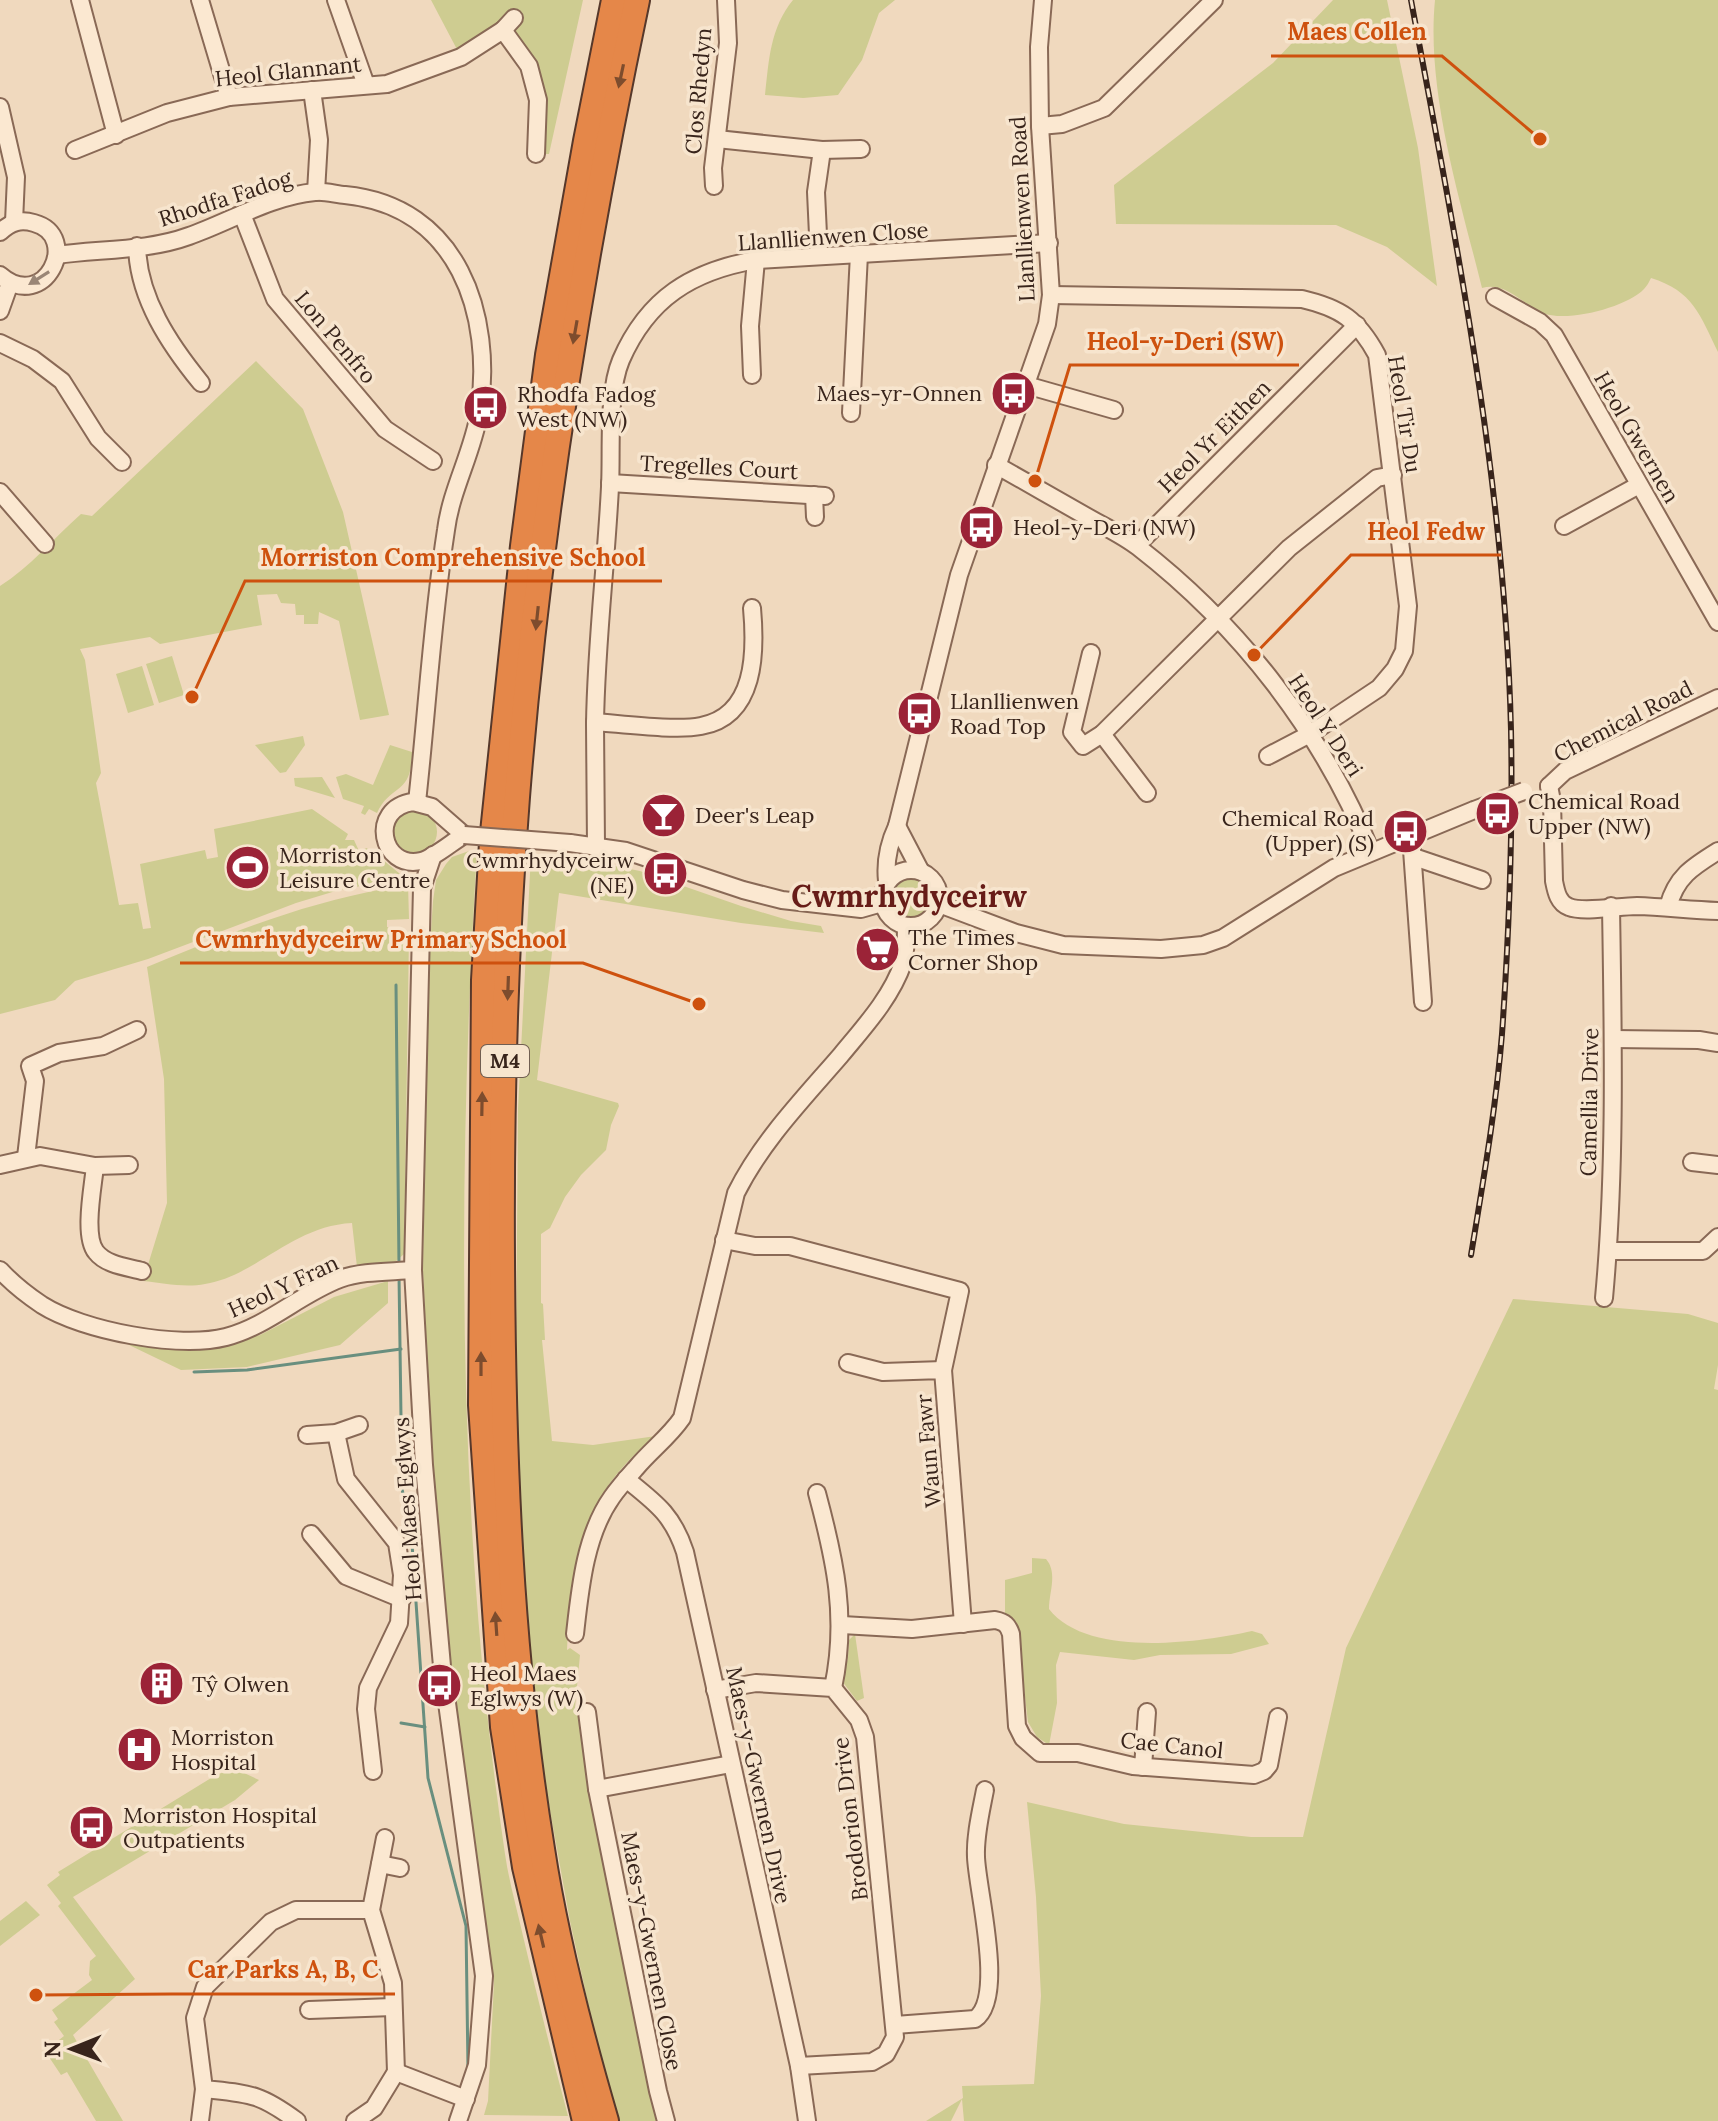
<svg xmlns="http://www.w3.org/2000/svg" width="1718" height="2121" viewBox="0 0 1718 2121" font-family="Lora,serif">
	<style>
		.green { fill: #cecc91 }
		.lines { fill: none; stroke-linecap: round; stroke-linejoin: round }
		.stream { stroke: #698f7f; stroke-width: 3 }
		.minor-casing { stroke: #896956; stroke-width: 20 }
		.highway-casing { stroke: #56382b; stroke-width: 28 }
		.minor { stroke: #fbe8d1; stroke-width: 16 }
		.highway { stroke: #e58749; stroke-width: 24 }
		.rail-casing { stroke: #38241b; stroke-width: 6 }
		.rail { stroke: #f7e5ce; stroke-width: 3; stroke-dasharray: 9; stroke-linecap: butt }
		.minor-bridge-casing { stroke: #896956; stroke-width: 20; stroke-linecap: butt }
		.minor-bridge { stroke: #fbe8d1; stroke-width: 16 }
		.oneway { fill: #7d4c2d }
		.oneway2 { fill: #9a8676 }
		.labels { text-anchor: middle; stroke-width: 7; stroke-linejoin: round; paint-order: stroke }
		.shield { fill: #f7e5ce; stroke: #715e51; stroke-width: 2 }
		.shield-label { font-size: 20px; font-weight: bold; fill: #38241b }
		.street-label { font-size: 22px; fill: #38241b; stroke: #f7e5ce }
		.poi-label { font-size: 22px; fill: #38241b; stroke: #f7e5ce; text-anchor: start }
		.district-label { font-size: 30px; font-weight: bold; fill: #671c18; stroke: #f7e5ce }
		.leader { fill: none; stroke: #ce510e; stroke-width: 3 }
		.callout-dot { fill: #ce510e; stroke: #f7e5ce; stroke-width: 3 }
		.callout-label { font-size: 24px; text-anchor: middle; font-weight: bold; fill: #ce510e; stroke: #f7e5ce; stroke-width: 7; stroke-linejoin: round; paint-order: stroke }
	</style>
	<rect width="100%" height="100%" fill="#f0d9be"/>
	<g class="green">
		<path d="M431,0H583L549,154H536L538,100L503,30L461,57Z"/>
		<path d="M793,0H895L879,13L862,60L838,95L803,98L765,95C769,60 770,28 793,0Z"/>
		<path d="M1333,0H1387L1418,148L1437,286L1387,247L1336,225L1116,224L1114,185L1273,63Z"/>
		<path d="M1435,0H1718V352C1700,315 1693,291 1651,278C1649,282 1647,286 1644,289C1627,307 1567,323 1543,313C1523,305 1506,281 1482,288C1460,199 1426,91 1435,0Z"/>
		<path d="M256,361L303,409L343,512L389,715L360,720L339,621L319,612L318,624H304V615H296L295,604L281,603L277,594L257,595L262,625L160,644L150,637L80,649L85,660L101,773L96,783L119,905L138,903L143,929L151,928L140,864L205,850L207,859L218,857L214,829L312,809L348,834L345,840H354L359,851L367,848L369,852L377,855L405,878L339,890L296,903L148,959L75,981L55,1000L0,1014V586C29,568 54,538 81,514L92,516Z"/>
		<path d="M172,656L184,695L159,703L146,664Z"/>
		<path d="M142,666L154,705L128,713L116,674Z"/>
		<path d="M303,736L305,745L286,772L280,773L255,745Z"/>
		<path d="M390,745L412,752C412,796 391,783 377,813L369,809L365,815L361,813L364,806L343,799L336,777L346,774L373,785Z"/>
		<path d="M322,777L335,798L295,786L294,778Z"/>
		<circle cx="415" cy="832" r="22"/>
		<path d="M469,851H477C457,1184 456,1523 505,1854C509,1882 517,1909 523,1936C537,1996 552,2056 568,2116L484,2115L488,2101L494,1983L461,1759L435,1531L423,1270L426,1006L433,901L436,880L446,864L452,857Z"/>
		<path d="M531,854L569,857L640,871L741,906L791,921L821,926L824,933L741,923L559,893L537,1080L618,1103L619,1106L611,1125L606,1150L581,1175L565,1197L550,1228L541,1234V1303L543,1304L545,1340H542L552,1441L593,1445L656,1436C581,1495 572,1560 567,1650L570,1648L580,1655L575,1707L579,1711L661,2121H620L598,2049L570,1921L536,1733L523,1574L516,1362L518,1109Z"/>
		<circle cx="911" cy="898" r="20"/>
		<path d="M408,884L409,919L387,920V927L409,935L404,1254L395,1262L357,1267L352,1223C292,1226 256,1276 205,1284C185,1288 162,1283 143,1281L167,1203L164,1079L147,967C225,935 301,904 384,889V886Z"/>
		<path d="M388,1281V1303L340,1345L247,1367L181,1370L127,1344L197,1350L260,1335L334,1297Z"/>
		<path d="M1513,1299L1688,1314L1718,1323V1365L1714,1389L1718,1390V2121H964L962,2099L951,2121H926L963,2098L962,2086L1034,2084L1041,1996L1036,1897L1027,1802L1124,1824L1251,1837H1303L1346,1648Z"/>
		<path d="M1032,1558L1046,1559C1058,1573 1049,1592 1049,1609C1087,1658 1198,1643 1252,1631L1262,1634L1269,1644L1231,1654L1160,1655L1134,1660L1060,1652L1056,1665L1057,1703L1049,1745L1037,1737L1028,1722L1016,1622L1005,1615V1580L1032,1573Z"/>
		<path d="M855,1634L864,1698L857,1701L842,1681L848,1658L849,1640Z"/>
		<path d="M227,1771L242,1772L259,1780L235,1800L73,1897L135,1979L73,2035L123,2121H96L67,2072L61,2075L45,2051L64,2036L54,2022L58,2019L52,2010L92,1980L89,1975L90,1961L96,1956L58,1906L61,1903L47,1885L60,1875L58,1872L216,1775Z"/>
		<path d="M26,1901L40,1915L0,1946V1921Z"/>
	</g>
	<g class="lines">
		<g class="stream">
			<path d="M396,985L399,1264"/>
			<path d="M399,1275L402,1489L411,1529L428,1778L466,1926L468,2069"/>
			<path d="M194,1372L247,1370L401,1349"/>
			<path d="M401,1723L425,1727"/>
		</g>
		<defs>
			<g id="minor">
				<path d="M80,0L116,135"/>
				<path d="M200,0L229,97"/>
				<path d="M336,0L366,85"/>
				<path d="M503,30L514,18"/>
				<path d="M312,90L319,140L316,192"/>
				<path d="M0,107L16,177L14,222"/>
				<path d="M1040,126L1062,124L1104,108L1214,0"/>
				<path d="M717,139L822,150L861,149"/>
				<path d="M75,150L167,113L229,97L387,84L461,57L503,30L529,66L538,100L536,154"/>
				<path d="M714,186L713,168L728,43L726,0"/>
				<path d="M242,214L275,299L385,429L433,461"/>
				<path d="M0,232C11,222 20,219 34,223C82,236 45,314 0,275"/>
				<path d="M137,246C138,298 170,345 201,383"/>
				<path d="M57,255C100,249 148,251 189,236C229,222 271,196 315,192C324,191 335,194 345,195C458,206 494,314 479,414C472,454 451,490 446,530C432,620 427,712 417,802"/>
				<path d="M819,256L816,192L822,150"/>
				<path d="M1051,295L1302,299C1341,308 1358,320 1377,355L1408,606L1404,651L1395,669L1379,688L1310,734L1268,756"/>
				<path d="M1495,297L1540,322L1554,335L1718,622"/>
				<path d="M0,311L10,283"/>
				<path d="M0,343L33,359L62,381L98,438L122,462"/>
				<path d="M752,375L750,326L756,260"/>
				<path d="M1026,385L1114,410"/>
				<path d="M851,413L859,254"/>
				<path d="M996,465C1028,483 1059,501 1091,519C1107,528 1124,536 1138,547C1240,626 1323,733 1371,852"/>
				<path d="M610,483L825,496"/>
				<path d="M0,492L45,544"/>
				<path d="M814,495L815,517"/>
				<path d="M1564,526L1639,485"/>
				<path d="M1137,545L1357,325"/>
				<path d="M1091,653L1072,732L1083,746L1102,734L1289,548L1377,478L1393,475"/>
				<path d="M595,722C623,724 676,731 701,726C756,716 756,652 752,608"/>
				<path d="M1102,734L1147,793"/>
				<path d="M1549,786L1552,801L1554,881C1556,891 1558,903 1569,907C1584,913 1619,906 1637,906C1664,907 1691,910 1718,911"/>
				<path d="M1549,786L1565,771L1718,698"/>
				<path d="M413,802L432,807L464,835C452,842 434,858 421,861C381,870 368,808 413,802Z"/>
				<path d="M897,826L920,870"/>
				<path d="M1411,836L1423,1002"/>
				<path d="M570,843L626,851L743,890L782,900L861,909L882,903"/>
				<path d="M596,846C596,806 595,765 595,724C596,645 606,566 610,487C612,451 607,393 621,360C648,298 692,271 756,260L1049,243"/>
				<path d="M433,855L422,888L413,1270L424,1465L442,1666L484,1976L477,2065L458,2121"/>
				<path d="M1414,857L1482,880"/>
				<circle cx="911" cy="898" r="28"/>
				<path d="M887,881C885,862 889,843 897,826L959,575L1047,324L1051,295L1040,126L1039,47L1043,0"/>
				<path d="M939,904L1016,933L1063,945L1161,949L1203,945L1223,938L1334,868L1474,810"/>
				<path d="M1668,907C1676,877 1692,867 1718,851"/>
				<path d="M1613,1039L1699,1040L1718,1043"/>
				<path d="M26,1157L35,1081L30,1066L59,1053L103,1046L137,1030"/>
				<path d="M1692,1162L1718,1165"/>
				<path d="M0,1165L40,1156L95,1166L129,1165"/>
				<path d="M95,1166C93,1187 83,1236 96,1252C106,1265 127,1267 142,1271"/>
				<path d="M724,1240L755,1246H790L960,1291L943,1370"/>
				<path d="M1609,1251H1703L1718,1237"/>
				<path d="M0,1270C12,1283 27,1295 42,1305C83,1331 179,1349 226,1337C268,1326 300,1294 340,1279C362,1271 389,1272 413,1270"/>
				<path d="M1604,1298C1616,1168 1613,1037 1611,906"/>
				<path d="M848,1363L883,1372L943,1370L963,1624"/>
				<path d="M336,1433L346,1479L397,1543L402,1575L399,1623L368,1688L366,1709L373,1771"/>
				<path d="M307,1435L336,1433L359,1425"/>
				<path d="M626,1479C656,1503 673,1515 685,1552L799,2066L807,2121"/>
				<path d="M817,1493C835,1560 848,1618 833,1688"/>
				<path d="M311,1534L346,1576L402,1599"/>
				<path d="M842,1625L912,1629L995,1620C1005,1622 1008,1625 1011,1634L1017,1726L1023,1738L1040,1753H1078L1133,1766L1254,1775L1264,1771L1269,1765L1278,1717"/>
				<path d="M575,1634C580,1589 585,1535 612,1497C619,1487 628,1477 636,1468C651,1450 669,1437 682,1418L736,1193C762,1141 803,1099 841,1055C864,1027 891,998 903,963C906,951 906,938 906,926"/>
				<path d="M715,1690L756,1683L833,1688L859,1720L865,1737L895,2037L886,2054L872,2062L799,2066"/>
				<path d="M587,1712L597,1789L658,2091L666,2121"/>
				<path d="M1143,1767L1147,1712"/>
				<path d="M597,1789L731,1764"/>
				<path d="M385,1838L371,1910L393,1983L396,2072"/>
				<path d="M380,1864L400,1868"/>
				<path d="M309,2010L393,2007"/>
				<path d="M895,2025L975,2019C1006,1998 977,1890 976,1857C975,1835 981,1811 985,1790"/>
				<path d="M396,2072L466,2099"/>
				<path d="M200,2121L204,2089"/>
				<path d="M297,2121C259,2093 250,2094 204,2089L195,2018L205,1987L271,1922L296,1910H371"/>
				<path d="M355,2121L374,2108L396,2072"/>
			</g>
			<g id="highway">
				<path d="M585,2121L525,1867L503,1727L481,1405L484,980L492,842L523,546L548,355L586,141L614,0"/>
				<path d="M606,2121C580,2032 556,1941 542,1849C510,1654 503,1456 502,1259C501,1106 505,951 517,797C538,531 582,262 637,0"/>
			</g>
		</defs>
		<use href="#minor" class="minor-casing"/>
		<use href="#highway" class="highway-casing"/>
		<use href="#minor" class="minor"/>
		<use href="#highway" class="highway"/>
		<defs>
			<path id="rail" d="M1411,0C1456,241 1505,483 1511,730C1513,830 1509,934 1502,1034C1496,1108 1483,1182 1471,1255"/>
		</defs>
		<use href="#rail" class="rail-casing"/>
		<use href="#rail" class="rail"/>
		<defs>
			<g id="minor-bridge">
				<path d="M1474,810L1524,791"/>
				<path d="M464,835L570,843"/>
			</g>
		</defs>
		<use href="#minor-bridge" class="minor-bridge-casing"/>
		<use href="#minor-bridge" class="minor-bridge"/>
	</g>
	<defs><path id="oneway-solid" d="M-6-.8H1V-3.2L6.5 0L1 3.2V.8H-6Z" transform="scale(2)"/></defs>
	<g class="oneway">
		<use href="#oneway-solid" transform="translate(621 76) rotate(102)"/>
		<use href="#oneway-solid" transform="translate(575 332) rotate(100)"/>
		<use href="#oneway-solid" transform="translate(537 618) rotate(96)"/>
		<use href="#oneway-solid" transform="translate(508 988) rotate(92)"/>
		<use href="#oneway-solid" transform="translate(482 1104) rotate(-89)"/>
		<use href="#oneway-solid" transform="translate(481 1364) rotate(-90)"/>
		<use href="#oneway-solid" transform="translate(496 1624) rotate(-94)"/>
		<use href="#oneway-solid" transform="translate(541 1936) rotate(-103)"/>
	</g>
	<use class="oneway2" href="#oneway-solid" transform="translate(39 278) rotate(148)"/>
	<defs>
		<symbol id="bus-disc" viewBox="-11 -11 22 22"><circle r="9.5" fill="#9b2337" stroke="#f7e5ce"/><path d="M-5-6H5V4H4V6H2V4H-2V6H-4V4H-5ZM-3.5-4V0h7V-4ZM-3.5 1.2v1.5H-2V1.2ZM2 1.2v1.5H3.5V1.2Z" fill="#fff"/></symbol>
		<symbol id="bar-disc" viewBox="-11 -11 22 22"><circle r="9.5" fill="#9b2337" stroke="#f7e5ce"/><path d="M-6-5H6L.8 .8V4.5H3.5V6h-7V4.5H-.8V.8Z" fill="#fff"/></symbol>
		<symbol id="stadium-disc" viewBox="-11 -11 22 22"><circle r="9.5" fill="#9b2337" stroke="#f7e5ce"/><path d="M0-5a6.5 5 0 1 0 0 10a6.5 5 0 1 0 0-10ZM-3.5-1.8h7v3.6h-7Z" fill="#fff"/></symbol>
		<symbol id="supermarket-disc" viewBox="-11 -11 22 22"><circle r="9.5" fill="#9b2337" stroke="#f7e5ce"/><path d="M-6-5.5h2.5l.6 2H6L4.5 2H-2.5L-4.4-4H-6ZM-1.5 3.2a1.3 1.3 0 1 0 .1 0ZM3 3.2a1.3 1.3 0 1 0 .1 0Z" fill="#fff"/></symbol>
		<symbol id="building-disc" viewBox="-11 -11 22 22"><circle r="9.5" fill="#9b2337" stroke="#f7e5ce"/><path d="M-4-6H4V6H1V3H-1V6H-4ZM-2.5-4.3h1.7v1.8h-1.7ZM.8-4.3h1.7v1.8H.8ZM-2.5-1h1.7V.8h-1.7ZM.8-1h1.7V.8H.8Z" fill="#fff"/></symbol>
		<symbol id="hospital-disc" viewBox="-11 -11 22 22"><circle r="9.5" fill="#9b2337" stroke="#f7e5ce"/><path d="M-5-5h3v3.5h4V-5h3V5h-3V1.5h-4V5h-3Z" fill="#fff"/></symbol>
	</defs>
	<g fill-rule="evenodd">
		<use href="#bus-disc" x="988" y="368" width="51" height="51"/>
		<use href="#bus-disc" x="460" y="382" width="51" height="51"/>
		<use href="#bus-disc" x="956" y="502" width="51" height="51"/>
		<use href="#bus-disc" x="894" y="688" width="51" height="51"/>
		<use href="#bus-disc" x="1472" y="788" width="51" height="51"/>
		<use href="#bar-disc" x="638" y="790" width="51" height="51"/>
		<use href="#bus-disc" x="1380" y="806" width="51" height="51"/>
		<use href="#stadium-disc" x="222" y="842" width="51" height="51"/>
		<use href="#bus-disc" x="640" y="848" width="51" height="51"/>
		<use href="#supermarket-disc" x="852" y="924" width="51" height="51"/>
		<use href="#building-disc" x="136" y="1658" width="51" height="51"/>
		<use href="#bus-disc" x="414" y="1660" width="51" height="51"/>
		<use href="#hospital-disc" x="114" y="1724" width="51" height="51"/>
		<use href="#bus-disc" x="66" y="1802" width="51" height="51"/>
	</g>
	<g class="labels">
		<rect class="shield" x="481" y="1045" width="48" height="32" rx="6"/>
		<g class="shield-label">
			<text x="505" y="1068">M4</text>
		</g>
		<g class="street-label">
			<text transform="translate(288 71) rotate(-6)" y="8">Heol Glannant</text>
			<text transform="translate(698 91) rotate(-85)" y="8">Clos Rhedyn</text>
			<text transform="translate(225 198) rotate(-18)" y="8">Rhodfa Fadog</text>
			<text transform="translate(1022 209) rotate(-93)" y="8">Llanllienwen Road</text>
			<text transform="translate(833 236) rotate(-4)" y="8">Llanllienwen Close</text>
			<text transform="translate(336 337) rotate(50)" y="8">Lon Penfro</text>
			<text transform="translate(1405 414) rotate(81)" y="8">Heol Tir Du</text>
			<text transform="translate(1214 436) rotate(-45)" y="8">Heol Yr Eithen</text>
			<text transform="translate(1637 437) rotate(60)" y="8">Heol Gwernen</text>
			<text transform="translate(719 467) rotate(3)" y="8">Tregelles Court</text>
			<text transform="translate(1623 721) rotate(-27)" y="8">Chemical Road</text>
			<text transform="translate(1326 725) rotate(57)" y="8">Heol Y Deri</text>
			<text transform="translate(1589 1102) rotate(-89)" y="8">Camellia Drive</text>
			<text transform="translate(283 1286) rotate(-25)" y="8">Heol Y Fran</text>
			<text transform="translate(928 1451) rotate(-95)" y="8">Waun Fawr</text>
			<text transform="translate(407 1509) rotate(-94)" y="8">Heol Maes Eglwys</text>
			<text transform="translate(1172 1745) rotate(6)" y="8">Cae Canol</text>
			<text transform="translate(759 1785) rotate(78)" y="8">Maes-y-Gwernen Drive</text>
			<text transform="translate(850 1819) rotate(-97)" y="8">Brodorion Drive</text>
			<text transform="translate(652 1951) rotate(79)" y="8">Maes-y-Gwernen Close</text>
		</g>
		<g class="poi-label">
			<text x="982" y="401" text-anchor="end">Maes-yr-Onnen</text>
			<text x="517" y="402">Rhodfa Fadog<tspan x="517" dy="25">West (NW)</tspan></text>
			<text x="1013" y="535">Heol-y-Deri (NW)</text>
			<text x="950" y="709">Llanllienwen<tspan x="950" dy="25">Road Top</tspan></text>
			<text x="1528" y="809">Chemical Road<tspan x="1528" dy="25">Upper (NW)</tspan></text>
			<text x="695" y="823">Deer's Leap</text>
			<text x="1374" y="826" text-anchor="end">Chemical Road<tspan x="1374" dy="25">(Upper) (S)</tspan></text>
			<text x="279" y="863">Morriston<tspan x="279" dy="25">Leisure Centre</tspan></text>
			<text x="634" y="868" text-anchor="end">Cwmrhydyceirw<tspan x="634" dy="25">(NE)</tspan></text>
			<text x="908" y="945">The Times<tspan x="908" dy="25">Corner Shop</tspan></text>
			<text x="470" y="1681">Heol Maes<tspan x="470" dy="25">Eglwys (W)</tspan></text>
			<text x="192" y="1692">Tŷ Olwen</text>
			<text x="171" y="1745">Morriston<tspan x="171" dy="25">Hospital</tspan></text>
			<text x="123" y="1823">Morriston Hospital<tspan x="123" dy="25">Outpatients</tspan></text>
		</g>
		<g class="district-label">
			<text x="909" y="907">Cwmrhydyceirw</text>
		</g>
	</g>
	<path class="leader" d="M1540 139L1442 56H1271M1035 481L1070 365H1299M1254 655L1351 555H1501M192 697L245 581H662M699 1004L583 963H180M36 1995L172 1994H395"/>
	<g class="callout-dot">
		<circle cx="1540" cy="139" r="8"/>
		<circle cx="1035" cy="481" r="8"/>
		<circle cx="1254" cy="655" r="8"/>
		<circle cx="192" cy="697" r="8"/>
		<circle cx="699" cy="1004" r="8"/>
		<circle cx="36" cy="1995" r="8"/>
	</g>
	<g class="callout-label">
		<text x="1357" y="40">Maes Collen</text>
		<text x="1185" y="350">Heol-y-Deri (SW)</text>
		<text x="1426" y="540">Heol Fedw</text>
		<text x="453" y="566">Morriston Comprehensive School</text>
		<text x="381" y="948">Cwmrhydyceirw Primary School</text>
		<text x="283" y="1978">Car Parks A, B, C</text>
	</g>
	<g transform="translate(72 2049) rotate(269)" stroke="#f7e5ce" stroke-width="6" paint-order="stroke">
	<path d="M0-6L14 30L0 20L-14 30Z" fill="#38241b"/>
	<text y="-12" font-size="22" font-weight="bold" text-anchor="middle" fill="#38241b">N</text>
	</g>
</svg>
